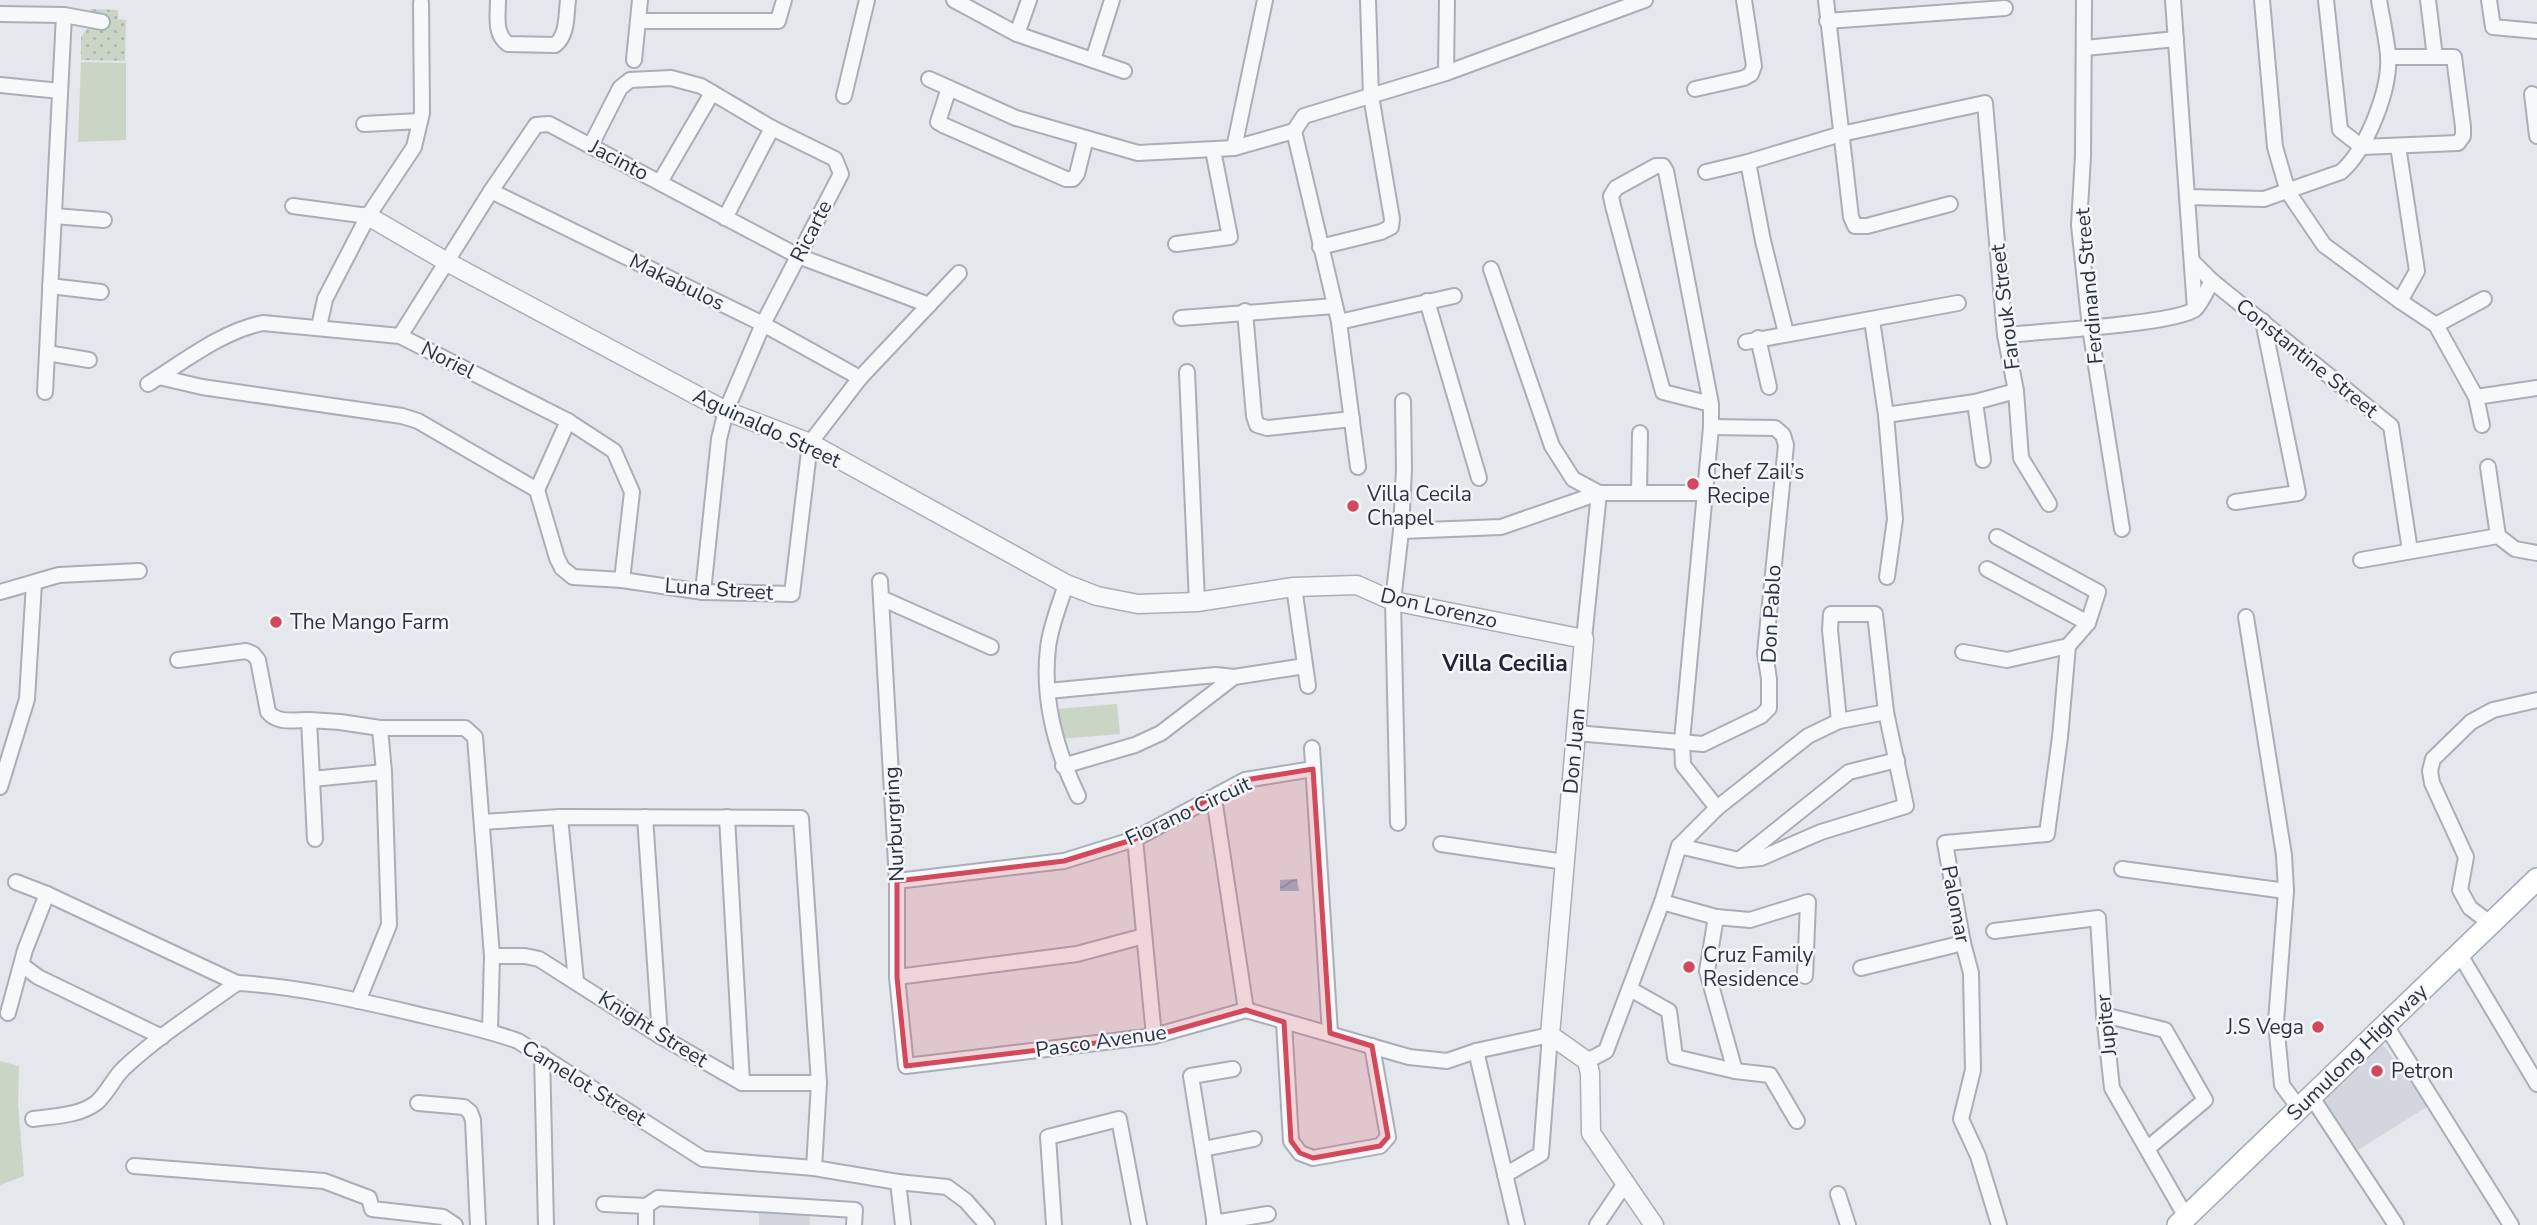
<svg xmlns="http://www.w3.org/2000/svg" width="2537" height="1225" viewBox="0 0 2537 1225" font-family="'Nunito Sans',sans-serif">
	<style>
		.built { fill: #d2d6de }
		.green { fill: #c9d6c5 }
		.park { fill: url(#park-dots) }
		.water { fill: url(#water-waves) }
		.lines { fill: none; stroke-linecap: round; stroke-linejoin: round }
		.minor-casing { stroke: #a9aeb7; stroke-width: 18 }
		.tertiary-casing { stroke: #a9aeb7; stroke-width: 21 }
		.primary-casing { stroke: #a3abb8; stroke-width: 24 }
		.minor { stroke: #f7f8fa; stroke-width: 14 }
		.tertiary { stroke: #f7f8fa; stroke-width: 18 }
		.primary { stroke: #fff; stroke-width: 21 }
		.marked { fill: #d1495b; fill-opacity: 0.2; stroke: #d1495b; stroke-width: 5; stroke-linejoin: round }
		.poi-dot { fill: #d1495b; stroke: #f4f6f9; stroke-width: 2.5 }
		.labels { text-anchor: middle; stroke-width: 5; stroke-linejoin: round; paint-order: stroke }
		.street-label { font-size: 21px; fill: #2b3445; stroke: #f4f6f9 }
		.poi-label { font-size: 21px; fill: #2b3445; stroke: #f4f6f9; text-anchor: start }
		.neighbourhood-label { font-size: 23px; font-weight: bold; fill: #1d2536; stroke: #f4f6f9 }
	</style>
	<defs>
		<pattern id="park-dots" width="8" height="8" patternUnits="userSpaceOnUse" patternTransform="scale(1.75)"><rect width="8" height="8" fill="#c9d6c5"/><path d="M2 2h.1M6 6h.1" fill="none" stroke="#adb8ab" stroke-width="1.8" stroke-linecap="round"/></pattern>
		<pattern id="water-waves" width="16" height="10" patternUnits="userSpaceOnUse" patternTransform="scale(1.75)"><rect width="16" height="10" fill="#9fb4cc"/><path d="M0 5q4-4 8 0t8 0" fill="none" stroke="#8293a7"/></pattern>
	</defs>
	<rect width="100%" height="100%" fill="#e4e7ec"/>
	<g class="built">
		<path d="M2382,1043L2428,1106L2358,1150L2322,1098Z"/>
		<path d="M759,1207L810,1211V1225H759Z"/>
	</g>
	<g class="green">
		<path d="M81,62L126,63V140L78,142Z"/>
		<path d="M1117,704L1120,734L1060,739L1057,709Z"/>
		<path d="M0,1061L19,1066L18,1104L24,1176L0,1185Z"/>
	</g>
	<path class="park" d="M90,9L118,10V19L126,20L125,61L81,60V37L91,24Z"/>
	<path class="water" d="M1297,879L1299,891H1280V880Z"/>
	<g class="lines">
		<defs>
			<g id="minor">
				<path d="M498,0C498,16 494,34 508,44L555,45C568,35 566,15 568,0"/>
				<path d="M954,0L1017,34L1124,71"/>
				<path d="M1826,0L1851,217L1855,226H1867L1950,204"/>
				<path d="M2084,0L2083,156L2079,225L2090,328L2122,529"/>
				<path d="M2173,0L2195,309"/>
				<path d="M2262,0L2275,147L2288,192L2324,245L2400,301L2436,325L2476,397L2482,425"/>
				<path d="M2326,0L2340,130L2362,147L2458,143L2463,136V127L2454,57H2388"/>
				<path d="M2428,0L2435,57"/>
				<path d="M2489,0L2493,27L2537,31"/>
				<path d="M0,14L64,15L102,22"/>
				<path d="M640,21H778L784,0"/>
				<path d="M1827,21L2005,8"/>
				<path d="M1017,34L1029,0"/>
				<path d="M2085,48L2176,39"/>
				<path d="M634,60L640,0"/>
				<path d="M1093,60L1112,0"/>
				<path d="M1446,73L1447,0"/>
				<path d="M929,79L1016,118L1138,153L1234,148L1294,131L1304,116L1446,73L1645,0"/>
				<path d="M0,85L60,91"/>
				<path d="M949,88L938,122L943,125L1066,179H1073L1077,174L1086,138"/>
				<path d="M1695,89L1744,78L1751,74L1754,66L1744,0"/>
				<path d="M2532,94L2537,136"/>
				<path d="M844,96L867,0"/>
				<path d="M364,124L420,121"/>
				<path d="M1294,131L1339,322L1358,467"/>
				<path d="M591,145L620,88L630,80L671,78L701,86L772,128L835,159L841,174L763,324L726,411L719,439L703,592"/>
				<path d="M2398,146L2417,271L2400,301"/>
				<path d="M1234,148L1265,0"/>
				<path d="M1748,162L1763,241L1786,333"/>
				<path d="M1706,172L1748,162L1841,134L1985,103L2005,335L2016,391L2021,458L2049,504"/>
				<path d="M660,182L712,93"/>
				<path d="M491,191L763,324L860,378"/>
				<path d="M2188,197L2264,199L2341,172C2367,149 2391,89 2388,54C2386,36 2382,18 2379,0"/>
				<path d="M293,206L368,216"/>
				<path d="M54,216L104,220"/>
				<path d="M725,218L772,128"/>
				<path d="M1176,244L1230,237L1213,150"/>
				<path d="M1320,247L1381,232L1391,227L1392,219L1371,96L1368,0"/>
				<path d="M2192,261L2212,281L2391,426L2410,551"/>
				<path d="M1491,269L1552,446L1573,479L1599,493"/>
				<path d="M50,286L101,292"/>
				<path d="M1427,301L1479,478"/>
				<path d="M1245,311L1254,416L1257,425L1267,428L1352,419"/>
				<path d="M1181,318L1335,306"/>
				<path d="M1872,320L1886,415L1895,519L1887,577"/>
				<path d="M1339,322L1454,296"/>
				<path d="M2436,325L2484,299"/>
				<path d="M319,327L325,299L368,216L414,147L422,113L421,3"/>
				<path d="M2005,335C2036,332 2177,324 2195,309C2202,303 2207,289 2212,281"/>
				<path d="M400,336L491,191L536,125L549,124L798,256L929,305"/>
				<path d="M1758,338L1769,387"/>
				<path d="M1746,342L1958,303"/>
				<path d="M47,353L89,360"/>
				<path d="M1187,372L1197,602"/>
				<path d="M159,377L202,387L402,416L418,421L537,490"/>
				<path d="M148,384C183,362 222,331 263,323L400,336L568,421L614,451L632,492L622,580"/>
				<path d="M45,392L64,15"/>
				<path d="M2476,397L2537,388"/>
				<path d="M1975,402L1983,460"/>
				<path d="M1711,404L1663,392L1613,206L1611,196L1616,188L1656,166H1663L1666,171L1711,404V427L1682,741L1683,765L1717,808"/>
				<path d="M1886,415L1975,402L2016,391"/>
				<path d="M2488,467L2498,536"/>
				<path d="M537,490L557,558L562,568L573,577L622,580L703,592L792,594L810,443L860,378L959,273"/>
				<path d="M537,490L568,421"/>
				<path d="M1639,493L1640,433"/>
				<path d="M2235,502L2298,493L2263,321"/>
				<path d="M1401,531L1501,527L1599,493H1704"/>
				<path d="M1997,537L2098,592L2088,623"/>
				<path d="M2361,560L2498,536L2515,549L2537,553"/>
				<path d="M1987,569L2088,623L2068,646L2060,737L2047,834L1945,843L1963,943L1971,973L1973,1070L1961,1119L1978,1156L1999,1225"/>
				<path d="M880,581L897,881V977L906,1066L1154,1036L1246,1010L1409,1057L1447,1061L1476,1051L1550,1035L1541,1154L1505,1175"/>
				<path d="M1066,584C1060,604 1050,627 1048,648C1042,699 1056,750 1078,796"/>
				<path d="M1294,587L1308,686"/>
				<path d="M0,592L59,575L139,571"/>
				<path d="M881,598L991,647"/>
				<path d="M2246,617L2284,855L2286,891L2276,1022L2282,1085L2299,1108"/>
				<path d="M1584,639L1599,493"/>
				<path d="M1963,652L2007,660L2068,646"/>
				<path d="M178,660L246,651L253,654L258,660L268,712C278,724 294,720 309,720"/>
				<path d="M1048,691L1216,675L1234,677L1305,666"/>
				<path d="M1576,733L1703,744L1761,716L1769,708V679L1765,653L1786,445L1783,435L1775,428L1711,427"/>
				<path d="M1312,748L1330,1033"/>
				<path d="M1063,766L1135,745L1161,733L1234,677"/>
				<path d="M312,779L384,772"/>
				<path d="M0,787L27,699L34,583"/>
				<path d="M1214,798L1246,1010"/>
				<path d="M560,817L576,981"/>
				<path d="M645,817L660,1036"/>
				<path d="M727,817L742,1083"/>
				<path d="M482,822L560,817L801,818L819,1083L814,1168"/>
				<path d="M1398,823L1393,601L1401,531L1404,469L1403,401"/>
				<path d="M315,839L309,720L340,722L380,728H465L475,737L492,956L490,1031"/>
				<path d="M1135,839L1154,1036"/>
				<path d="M1441,844L1565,862"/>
				<path d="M1679,846L1739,860L1761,858L1821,832L1906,806L1886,712L1875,614H1831L1830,630L1839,721"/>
				<path d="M1739,860L1849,772L1897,760"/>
				<path d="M2122,869L2286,891"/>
				<path d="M897,881L1064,861L1135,839L1245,780L1313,769"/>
				<path d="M16,882L47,894L237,983C294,986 352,999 408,1012C445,1021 482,1028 518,1041L703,1159L814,1168L898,1182L947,1187L966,1201L987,1225"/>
				<path d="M1662,902L1716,917L1750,920L1808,902L1805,976"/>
				<path d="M1716,917L1707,971L1735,1071"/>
				<path d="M2490,923L2470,908L2460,890L2466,857L2432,783L2430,771L2433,759L2471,722L2493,710L2537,700"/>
				<path d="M1994,931L2098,918L2104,1015L2112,1088L2186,1217"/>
				<path d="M2459,953L2537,1084"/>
				<path d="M492,956H525L539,959L660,1036L742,1083H819"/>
				<path d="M22,965L38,977L162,1037"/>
				<path d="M1861,968L1963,943"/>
				<path d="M897,977L1077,954L1144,936"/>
				<path d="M1630,989L1669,1011L1675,1057L1735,1071L1770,1075L1797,1121"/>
				<path d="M358,1001L389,925L384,772L380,728"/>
				<path d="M8,1013L25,950L47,894"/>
				<path d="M2104,1015L2165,1030L2205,1100L2148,1148"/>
				<path d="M1284,1022L1291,1141L1300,1153L1313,1158L1380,1146L1388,1137L1372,1046"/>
				<path d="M2385,1024L2511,1225"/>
				<path d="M1476,1051L1517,1225"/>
				<path d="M542,1055L546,1225"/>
				<path d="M1587,1061L1606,1051L1662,902L1679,846L1717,808L1808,736L1839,721L1886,712"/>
				<path d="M2311,1096L2396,1225"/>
				<path d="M418,1103L464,1107L470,1112L473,1120L478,1225"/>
				<path d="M33,1119C53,1116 79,1116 96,1103C107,1094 113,1079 123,1069C158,1036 198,1011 237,983"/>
				<path d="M1203,1149L1254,1139"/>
				<path d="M134,1166L324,1181L369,1198L372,1209L443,1217L455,1225"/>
				<path d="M898,1182L903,1225"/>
				<path d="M1838,1194L1848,1225"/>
				<path d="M604,1204L646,1206"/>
				<path d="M646,1206L658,1198L855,1210L854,1225"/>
				<path d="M1214,1223L1268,1214"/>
				<path d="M646,1225V1206"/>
				<path d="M1054,1225L1048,1137L1119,1119L1139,1225"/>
				<path d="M1215,1225L1191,1076L1233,1069"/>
				<path d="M1597,1225L1626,1182"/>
			</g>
			<path id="tertiary" d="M368,216L447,262L726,411L810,443L1066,584L1097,596L1138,604L1197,602L1294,587L1357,585L1393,601L1584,639L1550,1035L1587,1061L1590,1073L1591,1133L1654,1225"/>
			<path id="primary" d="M2178,1225L2537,879"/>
		</defs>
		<use href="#minor" class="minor-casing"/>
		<use href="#tertiary" class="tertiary-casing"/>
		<use href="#primary" class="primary-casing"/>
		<use href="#minor" class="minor"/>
		<use href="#tertiary" class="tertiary"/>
		<use href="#primary" class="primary"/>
	</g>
	<path class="marked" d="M1313,769L1330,1033L1372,1046L1388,1137L1380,1146L1313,1158L1300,1153L1291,1141L1284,1022L1246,1010L1154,1036L906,1066L897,977V881L1064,861L1135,839L1245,780Z"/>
	<g class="poi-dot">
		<circle cx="1693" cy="484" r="7"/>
		<circle cx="1353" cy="506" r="7"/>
		<circle cx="276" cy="622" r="7"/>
		<circle cx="1689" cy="967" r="7"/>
		<circle cx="2318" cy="1027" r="7"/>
		<circle cx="2377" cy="1071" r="7"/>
	</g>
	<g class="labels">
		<g class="street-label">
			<text transform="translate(619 160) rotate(28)" y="7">Jacinto</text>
			<text transform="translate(811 231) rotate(-63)" y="7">Ricarte</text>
			<text transform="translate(677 282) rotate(26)" y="7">Makabulos</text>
			<text transform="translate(2089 286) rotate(-95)" y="7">Ferdinand Street</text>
			<text transform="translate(2005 307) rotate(-97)" y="7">Farouk Street</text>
			<text transform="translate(2307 358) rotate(39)" y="7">Constantine Street</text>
			<text transform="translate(448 360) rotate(27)" y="7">Noriel</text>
			<text transform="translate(767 428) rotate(25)" y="7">Aguinaldo Street</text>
			<text transform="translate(719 589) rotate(4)" y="7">Luna Street</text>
			<text transform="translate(1439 608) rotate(13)" y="7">Don Lorenzo</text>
			<text transform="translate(1771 614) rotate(-87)" y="7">Don Pablo</text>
			<text transform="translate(1574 751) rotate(-85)" y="7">Don Juan</text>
			<text transform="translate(1188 811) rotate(-25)" y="7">Fiorano Circuit</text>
			<text transform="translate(894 824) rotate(-93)" y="7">Nurburgring</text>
			<text transform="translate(1956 904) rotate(79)" y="7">Palomar</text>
			<text transform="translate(2106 1025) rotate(-96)" y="7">Jupiter</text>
			<text transform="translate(653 1029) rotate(32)" y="7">Knight Street</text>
			<text transform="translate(1101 1041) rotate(-8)" y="7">Pasco Avenue</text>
			<text transform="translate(2357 1052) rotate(-44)" y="7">Sumulong Highway</text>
			<text transform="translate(584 1083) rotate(32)" y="7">Camelot Street</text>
		</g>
		<g class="poi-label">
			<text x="1707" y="479">Chef Zail’s<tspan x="1707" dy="24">Recipe</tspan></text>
			<text x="1367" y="501">Villa Cecila<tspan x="1367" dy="24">Chapel</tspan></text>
			<text x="290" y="629">The Mango Farm</text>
			<text x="1703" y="962">Cruz Family<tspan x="1703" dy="24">Residence</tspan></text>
			<text x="2304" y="1034" text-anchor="end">J.S Vega</text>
			<text x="2391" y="1078">Petron</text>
		</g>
		<g class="neighbourhood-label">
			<text x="1505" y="671">Villa Cecilia</text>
		</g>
	</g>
</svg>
